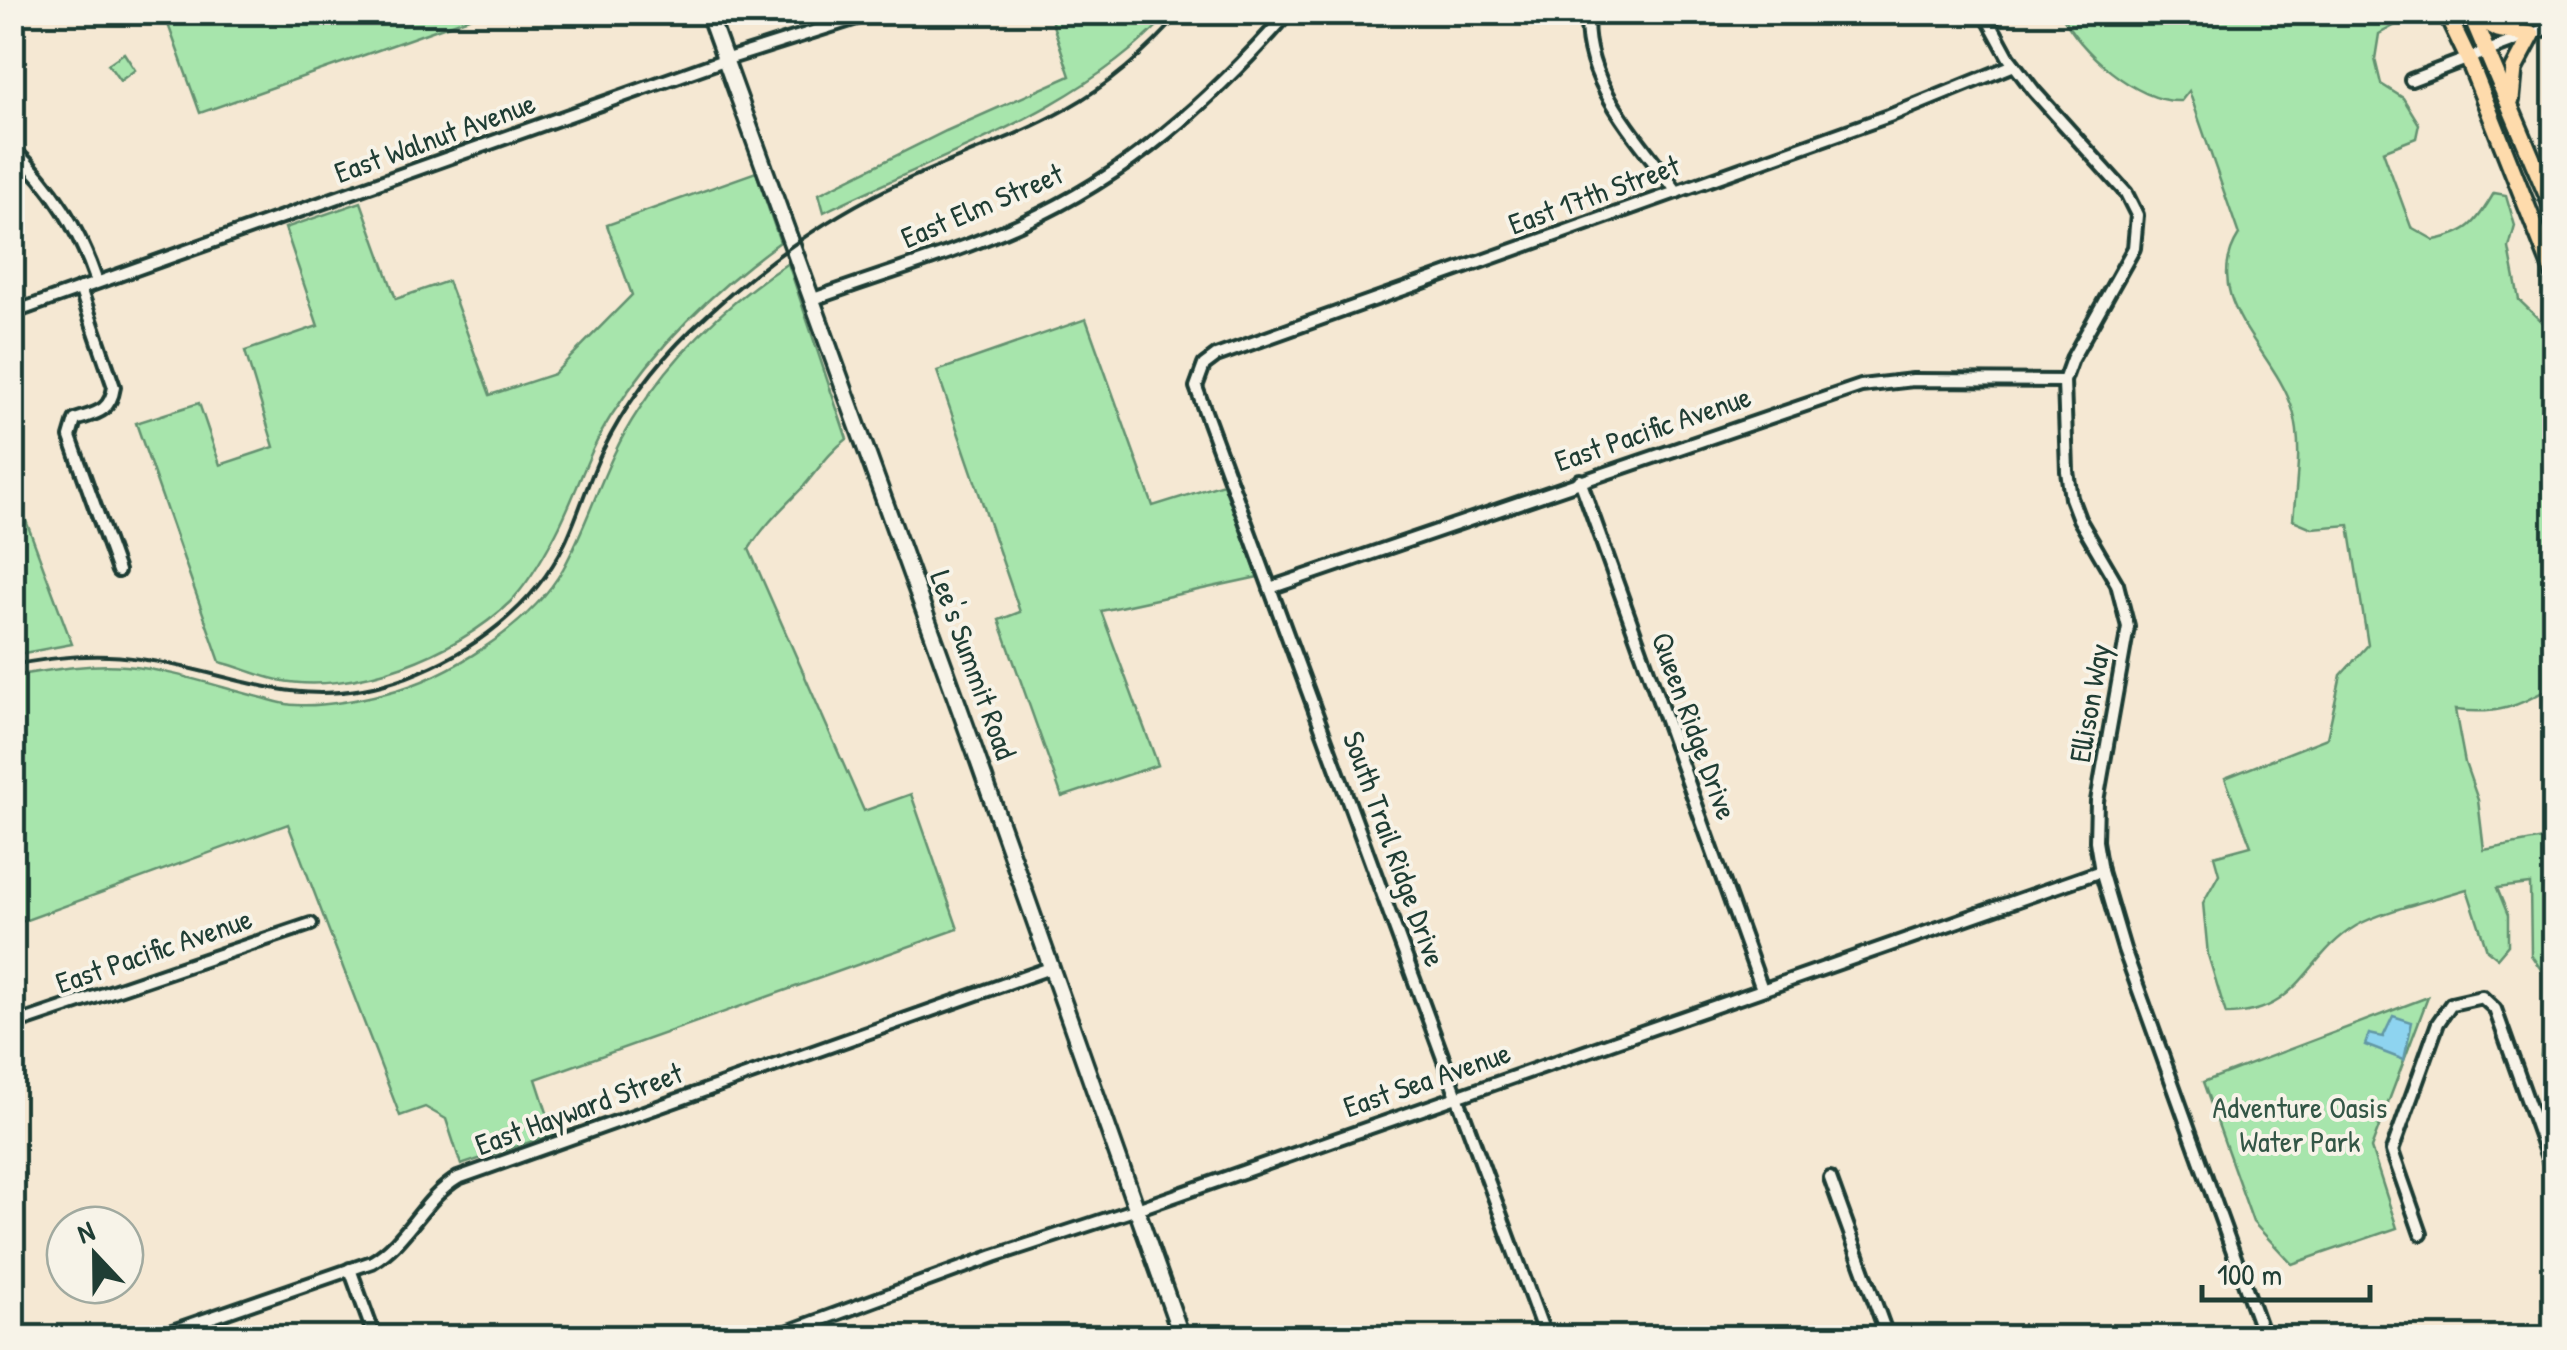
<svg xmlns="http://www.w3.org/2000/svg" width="2567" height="1350" viewBox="0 0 2567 1350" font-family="'Patrick Hand',sans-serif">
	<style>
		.green { fill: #a7e5ac; stroke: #639170; stroke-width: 2.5 }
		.water { fill: #8ed4f0; stroke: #6298a5; stroke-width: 2.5 }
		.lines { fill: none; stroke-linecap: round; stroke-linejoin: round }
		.minor-casing { stroke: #1f3d34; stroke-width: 18 }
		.secondary-casing { stroke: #1f3d34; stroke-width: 21 }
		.trunk-casing { stroke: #1f3d34; stroke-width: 22 }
		.minor { stroke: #f7f3e8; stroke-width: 10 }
		.secondary { stroke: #f7f3e8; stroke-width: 14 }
		.trunk { stroke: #fedbac; stroke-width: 15 }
		.rail { stroke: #1f3d34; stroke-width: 4 }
		.labels { text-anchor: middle; stroke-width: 8; stroke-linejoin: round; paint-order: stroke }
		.street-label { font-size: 30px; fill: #1f3d34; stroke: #f7f3e8 }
		.park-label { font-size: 30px; fill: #335646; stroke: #f7f3e8 }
	</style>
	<rect width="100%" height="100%" fill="#f5e8d3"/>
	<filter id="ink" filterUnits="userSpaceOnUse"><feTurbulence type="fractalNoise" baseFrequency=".01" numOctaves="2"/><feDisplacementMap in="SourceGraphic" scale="20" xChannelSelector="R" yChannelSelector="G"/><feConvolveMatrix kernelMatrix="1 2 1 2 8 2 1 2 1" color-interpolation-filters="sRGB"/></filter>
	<g filter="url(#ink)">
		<g class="green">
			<path d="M2323,12L2327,20L2348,13H2410L2408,18L2379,34L2375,59L2381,84L2403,98L2419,124L2416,138L2383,151L2411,227L2434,240C2469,233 2476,224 2494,193L2506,195L2515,226L2509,248L2519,300L2549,329L2554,343V686C2515,707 2500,715 2455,710L2465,763L2478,800L2484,850L2554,837V972L2542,971L2531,955L2530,884L2497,888L2508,915V945L2497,958L2487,950L2467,889C2438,898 2379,912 2356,926C2304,957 2301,1014 2226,1014L2208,955L2203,903L2219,874L2214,856L2251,846L2225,778L2327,738L2341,675L2368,645L2349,525L2312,528L2293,520C2296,486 2303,444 2293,411C2277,352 2197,300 2239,235L2189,91L2181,101C2137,103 2078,50 2061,13Z"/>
			<path d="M164,13V12L483,13L200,113Z"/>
			<path d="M1049,13H1170C1078,112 943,153 824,212L819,194L946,131L1070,76Z"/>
			<path d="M124,53L135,70L120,81L108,64Z"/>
			<path d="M756,172L780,242C711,292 658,344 611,416C587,454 576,495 556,533C544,556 528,584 510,602C457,654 352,696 278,680C259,676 240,667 220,662L136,423L199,403L220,465L274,447L245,351L318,326L285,228L361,202L396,299L448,281L490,395L554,374L632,295L607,225Z"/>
			<path d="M788,263L847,439C828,453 818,470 803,487C783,508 764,525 749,549L864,811L911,794L958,929L536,1079L554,1134L461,1165L446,1119L425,1107L400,1116L288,824L13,925V676C50,670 88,663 126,666C170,670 216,686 259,697C271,700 284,705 296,705C325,707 358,700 386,693C448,678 531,625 563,569C591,518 605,460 638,411C677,351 728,302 788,263Z"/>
			<path d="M1086,319L1153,506L1223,484L1258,577L1101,611L1158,765L1062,797L999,620L1020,612L937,371Z"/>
			<path d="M12,483L72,644L13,655H12Z"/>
			<path d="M2428,997L2371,1148L2397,1228L2292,1264L2253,1222L2203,1082Z"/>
			<path d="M2554,1021V1106C2544,1073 2530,1051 2554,1021Z"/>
		</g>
		<path class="water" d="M2393,1016L2412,1022L2404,1060L2365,1045L2369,1034L2383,1037Z"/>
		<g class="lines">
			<defs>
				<g id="minor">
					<path d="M1588,12C1580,81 1640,140 1677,192"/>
					<path d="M1984,12L2009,58L2034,91L2126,193L2137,215L2134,248L2072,359L2064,381L2067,471L2071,498L2079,519L2117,584L2128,627L2097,801L2096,841L2101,871L2124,949L2264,1338"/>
					<path d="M2411,80L2554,26"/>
					<path d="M12,148C53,187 79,229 97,282"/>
					<path d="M80,288L114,387C110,413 95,413 75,420L70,437L118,571"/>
					<path d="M811,300C880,275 953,254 1020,224C1128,176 1212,100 1289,12"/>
					<path d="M12,313L724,60L876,12"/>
					<path d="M1580,480L1762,989"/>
					<path d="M1270,588L1861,386L1913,380L2064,381"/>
					<path d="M12,1025L311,924"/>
					<path d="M1830,1178L1888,1338"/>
					<path d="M2421,1234L2392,1151L2438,1023L2451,1004L2482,997L2495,1009L2554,1175"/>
					<path d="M350,1269L375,1338"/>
					<path d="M152,1338L372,1262C409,1240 422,1200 458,1178L1050,968"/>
					<path d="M771,1338L994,1256L1134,1210L2101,871"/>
					<path d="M1546,1338L1196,387L1204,365L1216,356L1889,116L2014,65"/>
				</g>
				<path id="secondary" d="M708,12L973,746L1182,1338"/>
				<g id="trunk">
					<path d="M2446,12L2468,58L2554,275"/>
					<path d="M2470,12L2554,211"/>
					<path d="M2474,15L2497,29L2532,35L2514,69L2511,100"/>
				</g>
			</defs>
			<use href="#minor" class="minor-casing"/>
			<use href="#secondary" class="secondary-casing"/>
			<use href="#trunk" class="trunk-casing"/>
			<use href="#minor" class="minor"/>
			<use href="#secondary" class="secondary"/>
			<use href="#trunk" class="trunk"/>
			<path class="rail" d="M12,665C55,657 97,652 140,659C241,673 300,716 407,677C473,652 534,607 565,543C579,513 588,481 602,452C624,407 656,364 691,330C750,273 814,225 887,189C945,160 1009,141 1066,109C1111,84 1149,50 1182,12"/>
		</g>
	</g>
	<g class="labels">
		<g class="street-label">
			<text transform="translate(435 138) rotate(-20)" y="10">East Walnut Avenue</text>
			<text transform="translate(1594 195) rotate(-20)" y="10">East 17th Street</text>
			<text transform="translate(982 206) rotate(-23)" y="10">East Elm Street</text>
			<text transform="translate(1653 429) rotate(-19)" y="10">East Pacific Avenue</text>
			<text transform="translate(973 665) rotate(70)" y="10">Lee's Summit Road</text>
			<text transform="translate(2090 703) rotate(-80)" y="10">Ellison Way</text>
			<text transform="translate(1694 726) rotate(70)" y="10">Queen Ridge Drive</text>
			<text transform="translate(1394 849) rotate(70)" y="10">South Trail Ridge Drive</text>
			<text transform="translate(154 951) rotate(-19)" y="10">East Pacific Avenue</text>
			<text transform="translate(1427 1080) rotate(-19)" y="10">East Sea Avenue</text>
			<text transform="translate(579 1109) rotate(-20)" y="10">East Hayward Street</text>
		</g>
		<g class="park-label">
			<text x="2300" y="1118">Adventure Oasis<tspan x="2300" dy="34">Water Park</tspan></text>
		</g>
	</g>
	<rect width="2567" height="1350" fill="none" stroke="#f7f3e8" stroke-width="50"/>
	<rect x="25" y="25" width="2517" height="1300" fill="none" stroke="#1f3d34" stroke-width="4" filter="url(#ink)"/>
	<g transform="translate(95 1255) rotate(338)"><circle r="48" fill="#f7f3e8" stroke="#a1aaa0" stroke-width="2.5"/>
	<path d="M0-8L18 38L0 25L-18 38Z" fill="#1f3d34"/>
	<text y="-15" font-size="28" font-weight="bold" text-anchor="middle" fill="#1f3d34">N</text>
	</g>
	<path d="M2202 1285v15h168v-15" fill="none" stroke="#1f3d34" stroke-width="5"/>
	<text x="2217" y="1285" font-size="30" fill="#1f3d34" stroke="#f7f3e8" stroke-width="8" paint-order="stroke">100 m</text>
</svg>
